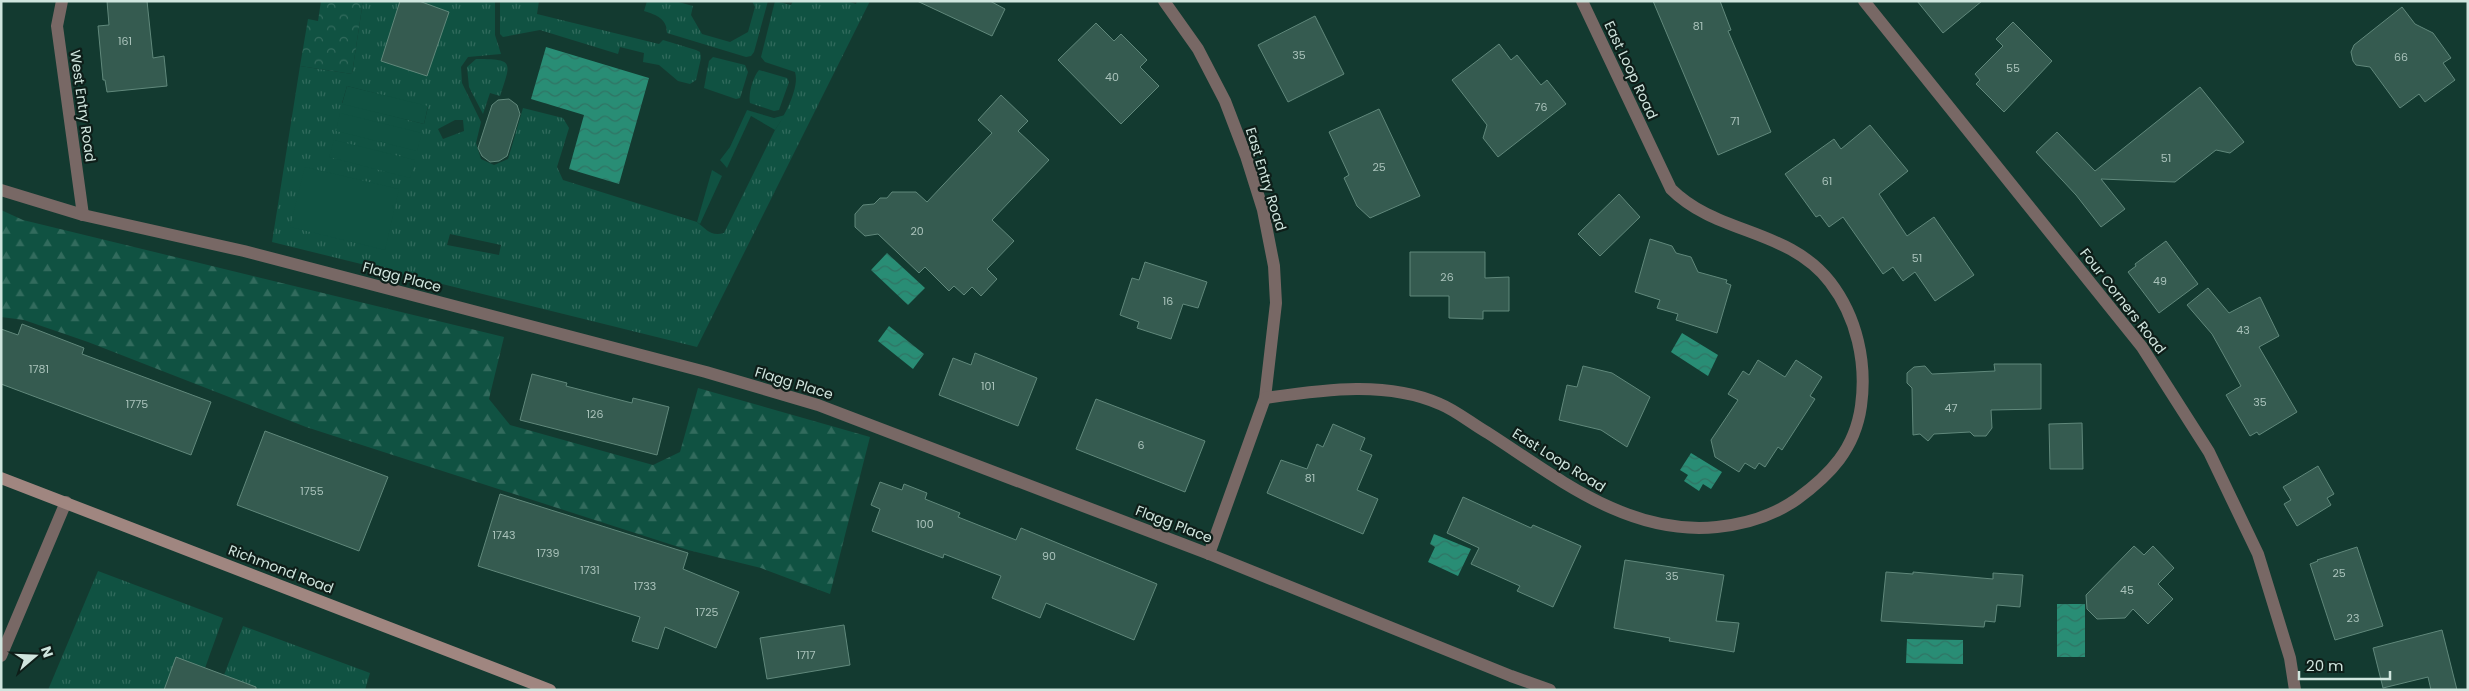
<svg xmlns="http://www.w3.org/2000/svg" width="2469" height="691" viewBox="0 0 2469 691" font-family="Poppins,sans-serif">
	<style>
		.grass { fill: url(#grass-tufts); fill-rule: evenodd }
		.forest { fill: url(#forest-firs) }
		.park { fill: url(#park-crowns) }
		.garden { fill: #105242 }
		.water { fill: url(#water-waves) }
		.building { fill: #355b50; stroke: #60887b }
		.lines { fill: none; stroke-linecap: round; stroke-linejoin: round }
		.street { stroke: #786865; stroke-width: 12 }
		.secondary { stroke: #a08680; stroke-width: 12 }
		.labels { text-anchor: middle; stroke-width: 4.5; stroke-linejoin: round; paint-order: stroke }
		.number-label { font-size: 11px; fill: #a9c2ba }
		.street-label { font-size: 14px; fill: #d0e5de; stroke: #0e1e19 }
	</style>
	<defs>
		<pattern id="grass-tufts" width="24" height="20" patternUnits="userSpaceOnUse" patternTransform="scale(1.25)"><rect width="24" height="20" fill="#105242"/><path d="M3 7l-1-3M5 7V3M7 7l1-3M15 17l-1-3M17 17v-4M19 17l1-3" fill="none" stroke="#326b5d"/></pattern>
		<pattern id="forest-firs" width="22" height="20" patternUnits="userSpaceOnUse" patternTransform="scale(1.25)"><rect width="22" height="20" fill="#105242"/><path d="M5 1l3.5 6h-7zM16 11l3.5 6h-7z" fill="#326b5d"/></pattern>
		<pattern id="park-crowns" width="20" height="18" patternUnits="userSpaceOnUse" patternTransform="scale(1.25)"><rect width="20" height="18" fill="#105242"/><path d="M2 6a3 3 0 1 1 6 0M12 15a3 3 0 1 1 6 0" fill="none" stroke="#326b5d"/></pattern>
		<pattern id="water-waves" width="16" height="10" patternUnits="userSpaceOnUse" patternTransform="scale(1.25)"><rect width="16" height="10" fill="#298d75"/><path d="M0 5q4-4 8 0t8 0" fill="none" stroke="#307464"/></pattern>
	</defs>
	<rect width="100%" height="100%" fill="#133a30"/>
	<g class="grass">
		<path d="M363,1H495V35L501,54L468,57L461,67L462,83L481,122L476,143L481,159L494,165L508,159L523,108L563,118L569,128L557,167L563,180L697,222C706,229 711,237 724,233L775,130C784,117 800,88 795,72L765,62L761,57L775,1L791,5L793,1H847L856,4L857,1H870L697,347L272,242L300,66L352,74ZM347,86L428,107L424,124L342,103ZM455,120H463L464,131L443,139L438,129ZM450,234L501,245L499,255L447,245Z"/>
		<path d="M500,1H539L537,14L659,44L663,40L696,50L700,52L701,58L696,80L690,84L678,81L659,65L643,62L644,53L620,47L618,54L540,30L503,37L500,34Z"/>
		<path d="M647,1H675L693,6L691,15L702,34L730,42L748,32L755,7L752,1H768L754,52L751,56L746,57L667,33C667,19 657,15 644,11Z"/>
		<path d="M713,57L745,65L748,72L740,98L736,99L704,88L709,61Z"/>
		<path d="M476,59C515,59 511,62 500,96L490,93L483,114L469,87L467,67Z"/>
		<path d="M759,70L787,78L789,82L779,110L774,111L750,103C748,94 753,77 759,70Z"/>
		<path d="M98,571L223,618L205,668L164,690H48Z"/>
		<path d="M243,626L370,673L365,690H262L224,675Z"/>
	</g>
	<path class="forest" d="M1,210L23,220L504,337L489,399L510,425L653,465L680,452L698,388L870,437L830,594L761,568L688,550L306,427L88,342L24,320L1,317Z"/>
	<path class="park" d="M321,1H363L352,74L300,66L308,19L318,21Z"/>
	<g class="garden">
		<path d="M347,86L428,106L424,124L342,104Z"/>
		<path d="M747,110L774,118L785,115L775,130L751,116L727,168L720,160L730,147Z"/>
		<path d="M340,113L422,133L417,151L336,131Z"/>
		<path d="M334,140L415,160L410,178L329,157Z"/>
		<path d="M305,167L399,189L385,250L290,227Z"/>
		<path d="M712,170L722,176L700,224L697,222Z"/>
	</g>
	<g class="water">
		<path d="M546,47L649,78L619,184L569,169L584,115L531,99Z"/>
		<path d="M887,253L925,288L908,305L871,270Z"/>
		<path d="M889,326L924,354L913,369L878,341Z"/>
		<path d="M1682,333L1718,355L1708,376L1671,352Z"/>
		<path d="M1691,453L1722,472L1711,489L1703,484L1699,491L1684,481L1688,475L1680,470Z"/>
		<path d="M1434,534L1471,549L1458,576L1428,562L1435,547L1430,544Z"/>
		<rect x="2057" y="604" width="28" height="53"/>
		<path d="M1907,639L1963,640V664L1906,663Z"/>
	</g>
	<g class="building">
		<path d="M107,1H147L153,58L164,56L167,86L107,92L105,80H103L98,26L109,25Z"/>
		<path d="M400,1H419L449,12L427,76L381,61Z"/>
		<path d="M917,1H990L1005,9L992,36Z"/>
		<path d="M1653,1H1720L1731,30L1728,31L1771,132L1718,155Z"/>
		<path d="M1917,1H1982L1943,33Z"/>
		<path d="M2402,7L2415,24L2433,33L2451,58L2443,63L2455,80L2425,102L2419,94L2400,108L2370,67L2356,65L2353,61L2351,52L2354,45Z"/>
		<path d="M1315,16L1344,74L1288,102L1258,45Z"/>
		<path d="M2013,22L2052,61L2004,112L1976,84L1980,80L1975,74L2003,46L1996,39Z"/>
		<path d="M1096,23L1114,41L1121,34L1147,60L1140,67L1159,86L1121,124L1058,60Z"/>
		<path d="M1499,44L1511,60L1517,55L1541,85L1547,80L1566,104L1498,157L1483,138L1487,125L1452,80Z"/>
		<path d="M2200,87L2244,142L2230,153L2216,150L2175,182L2101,179L2125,209L2101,227L2076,195L2036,152L2057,132L2095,171Z"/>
		<path d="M1001,95L1028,121L1018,131L1049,160L992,220L1014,241L987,269L997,279L981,296L972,287L964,295L954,286L949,291L925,267L919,273L878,234L865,236L855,227V214L863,205L874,204L880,198H887L892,192H916L927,202L992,133L978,120Z"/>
		<path d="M509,99L517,105L520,114L507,156L499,161L490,162L482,156L478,148L492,105L498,100Z"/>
		<path d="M1379,109L1420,196L1370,218L1357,206L1344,178L1349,175L1329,132Z"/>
		<path d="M1870,125L1908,171L1879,194L1907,236L1934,217L1974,275L1935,301L1915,272L1903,281L1893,267L1883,274L1843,217L1829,227L1820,215L1816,217L1785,174L1834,139L1841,149Z"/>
		<path d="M1619,194L1640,217L1600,256L1578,234Z"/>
		<path d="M1650,239L1672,246L1676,253L1691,257L1698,272L1727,280L1726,283L1731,285L1717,333L1676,320L1678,314L1657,308L1660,300L1635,292Z"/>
		<path d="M2166,241L2198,284L2159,313L2128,272L2136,266L2135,264Z"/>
		<path d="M1410,252H1485V278L1509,277V311H1483V319L1449,318V296H1410Z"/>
		<path d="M1145,262L1207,282L1198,308L1183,304L1171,339L1137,328L1139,322L1120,315L1132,278L1139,280Z"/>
		<path d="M2208,288L2229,313L2260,297L2279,336L2259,347L2297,412L2259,435L2257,432L2250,436L2226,395L2241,386L2212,334L2187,305Z"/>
		<path d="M22,324L84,348L82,354L211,402L191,455L1,384V329L18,335Z"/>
		<path d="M975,353L1037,378L1018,426L939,395L953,358L971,365Z"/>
		<path d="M1758,360L1785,377L1796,360L1822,377L1810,396L1815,399L1782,450L1778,447L1765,467L1759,463L1755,469L1745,463L1739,472L1715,457L1711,440L1738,400L1728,394L1743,371L1749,375Z"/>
		<path d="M1994,364H2041V409L1991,410L1992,428L1986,436H1974L1970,432L1934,434L1928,441L1920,434L1913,435L1912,388L1907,383V373L1914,367L1925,366L1932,374L1995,371Z"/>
		<path d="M1583,366L1612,373L1650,397L1627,447L1601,430L1559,420L1567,385L1577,387Z"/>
		<path d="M532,374L567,383L566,386L632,403L633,398L669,407L657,455L520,420Z"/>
		<path d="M1096,399L1205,441L1185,492L1076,449Z"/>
		<path d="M2082,423L2083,469H2050L2049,424Z"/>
		<path d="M1333,424L1365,438L1360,450L1372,455L1357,490L1378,499L1363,534L1267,493L1281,460L1307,469L1317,444L1323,447Z"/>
		<path d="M265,431L388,477L359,551L237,505Z"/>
		<path d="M2318,466L2334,494L2327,498L2331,505L2297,526L2284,504L2291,500L2283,487Z"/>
		<path d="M880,482L902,490L904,484L927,493L925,499L960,513L958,517L1016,540L1021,528L1157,584L1134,640L1046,603L1040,618L992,598L1001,576L944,554L943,558L872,531L880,509L871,505Z"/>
		<path d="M500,494L688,553L683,569L739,592L716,648L665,627L658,649L632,641L640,617L478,566Z"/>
		<path d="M1463,497L1531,528L1533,525L1581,546L1553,607L1517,591L1520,586L1471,564L1479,548L1447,533Z"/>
		<path d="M2134,546L2144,555L2153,546L2174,568L2158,584L2173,599L2148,624L2133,609L2125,618L2097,619L2087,609L2086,595Z"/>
		<path d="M2357,547L2383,626L2335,640L2310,564L2318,561L2317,560Z"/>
		<path d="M1625,560L1724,575L1716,621L1739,623L1734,652L1669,641L1670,638L1614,628Z"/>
		<path d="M1886,572L1913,574V572L1993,579V573L2023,575L2020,607L1997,605L1995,622L1985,621L1984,627L1881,621Z"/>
		<path d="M844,625L850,665L767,679L760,638Z"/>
		<path d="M2442,630L2457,690H2431L2428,677L2383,688L2373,648Z"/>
		<path d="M176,657L256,687V690H164Z"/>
	</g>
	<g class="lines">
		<g class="street">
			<path d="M62,1L57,26L83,215"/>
			<path d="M1164,1L1198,49L1225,101L1246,156L1263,210L1274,266L1276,303L1265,398L1209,554"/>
			<path d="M1864,1L2142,347L2209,452L2258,554L2290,658L2295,690"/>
			<path d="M1,190L83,215L244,251L706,372L818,405L1209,554L1511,676L1550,690"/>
			<path d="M1265,398C1322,390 1386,380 1440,404C1457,411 1472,424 1488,433C1558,478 1628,536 1717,527C1746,524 1773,516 1797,499C1830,475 1855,449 1861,406C1867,363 1857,317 1830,282C1788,228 1717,235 1671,189L1582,1"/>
			<path d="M1,656L66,502"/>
		</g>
		<path class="secondary" d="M1,478L550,690"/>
	</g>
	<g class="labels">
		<g class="number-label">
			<text x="1698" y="30">81</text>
			<text x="125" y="45">161</text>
			<text x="1299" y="59">35</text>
			<text x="2401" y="61">66</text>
			<text x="2013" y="72">55</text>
			<text x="1112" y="81">40</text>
			<text x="1541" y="111">76</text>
			<text x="1735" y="125">71</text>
			<text x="2166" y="162">51</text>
			<text x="1379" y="171">25</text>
			<text x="1827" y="185">61</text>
			<text x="917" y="235">20</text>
			<text x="1917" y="262">51</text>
			<text x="1447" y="281">26</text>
			<text x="2160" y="285">49</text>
			<text x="1168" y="305">16</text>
			<text x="2243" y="334">43</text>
			<text x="39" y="373">1781</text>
			<text x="988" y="390">101</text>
			<text x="2260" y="406">35</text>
			<text x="137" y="408">1775</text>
			<text x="1951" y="412">47</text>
			<text x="595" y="418">126</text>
			<text x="1141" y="449">6</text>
			<text x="1310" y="482">81</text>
			<text x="312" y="495">1755</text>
			<text x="925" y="528">100</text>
			<text x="504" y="539">1743</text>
			<text x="548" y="557">1739</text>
			<text x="1049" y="560">90</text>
			<text x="590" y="574">1731</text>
			<text x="2339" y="577">25</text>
			<text x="1672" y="580">35</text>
			<text x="645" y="590">1733</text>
			<text x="2127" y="594">45</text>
			<text x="707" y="616">1725</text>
			<text x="2353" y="622">23</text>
			<text x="806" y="659">1717</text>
		</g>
		<g class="street-label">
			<text transform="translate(1631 70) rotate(65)" y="5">East Loop Road</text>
			<text transform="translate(83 106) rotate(82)" y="5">West Entry Road</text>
			<text transform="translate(1266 179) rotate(73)" y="5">East Entry Road</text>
			<text transform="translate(402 277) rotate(15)" y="5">Flagg Place</text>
			<text transform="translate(2123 301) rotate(52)" y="5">Four Corners Road</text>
			<text transform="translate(794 383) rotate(17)" y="5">Flagg Place</text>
			<text transform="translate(1559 460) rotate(32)" y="5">East Loop Road</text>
			<text transform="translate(1174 524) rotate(21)" y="5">Flagg Place</text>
			<text transform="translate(281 569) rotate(21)" y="5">Richmond Road</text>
		</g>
	</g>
	<rect width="2469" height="691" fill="none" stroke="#d0e5de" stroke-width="5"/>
	<g transform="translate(35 656) rotate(71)" stroke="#0e1e19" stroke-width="4" paint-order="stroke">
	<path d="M0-4L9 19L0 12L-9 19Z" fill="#d0e5de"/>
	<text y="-8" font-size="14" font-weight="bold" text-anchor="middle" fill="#d0e5de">N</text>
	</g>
	<path d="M2299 671v8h91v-8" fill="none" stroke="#d0e5de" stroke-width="2.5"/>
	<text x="2306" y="671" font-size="15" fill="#d0e5de" stroke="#0e1e19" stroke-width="4" paint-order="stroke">20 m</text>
</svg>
